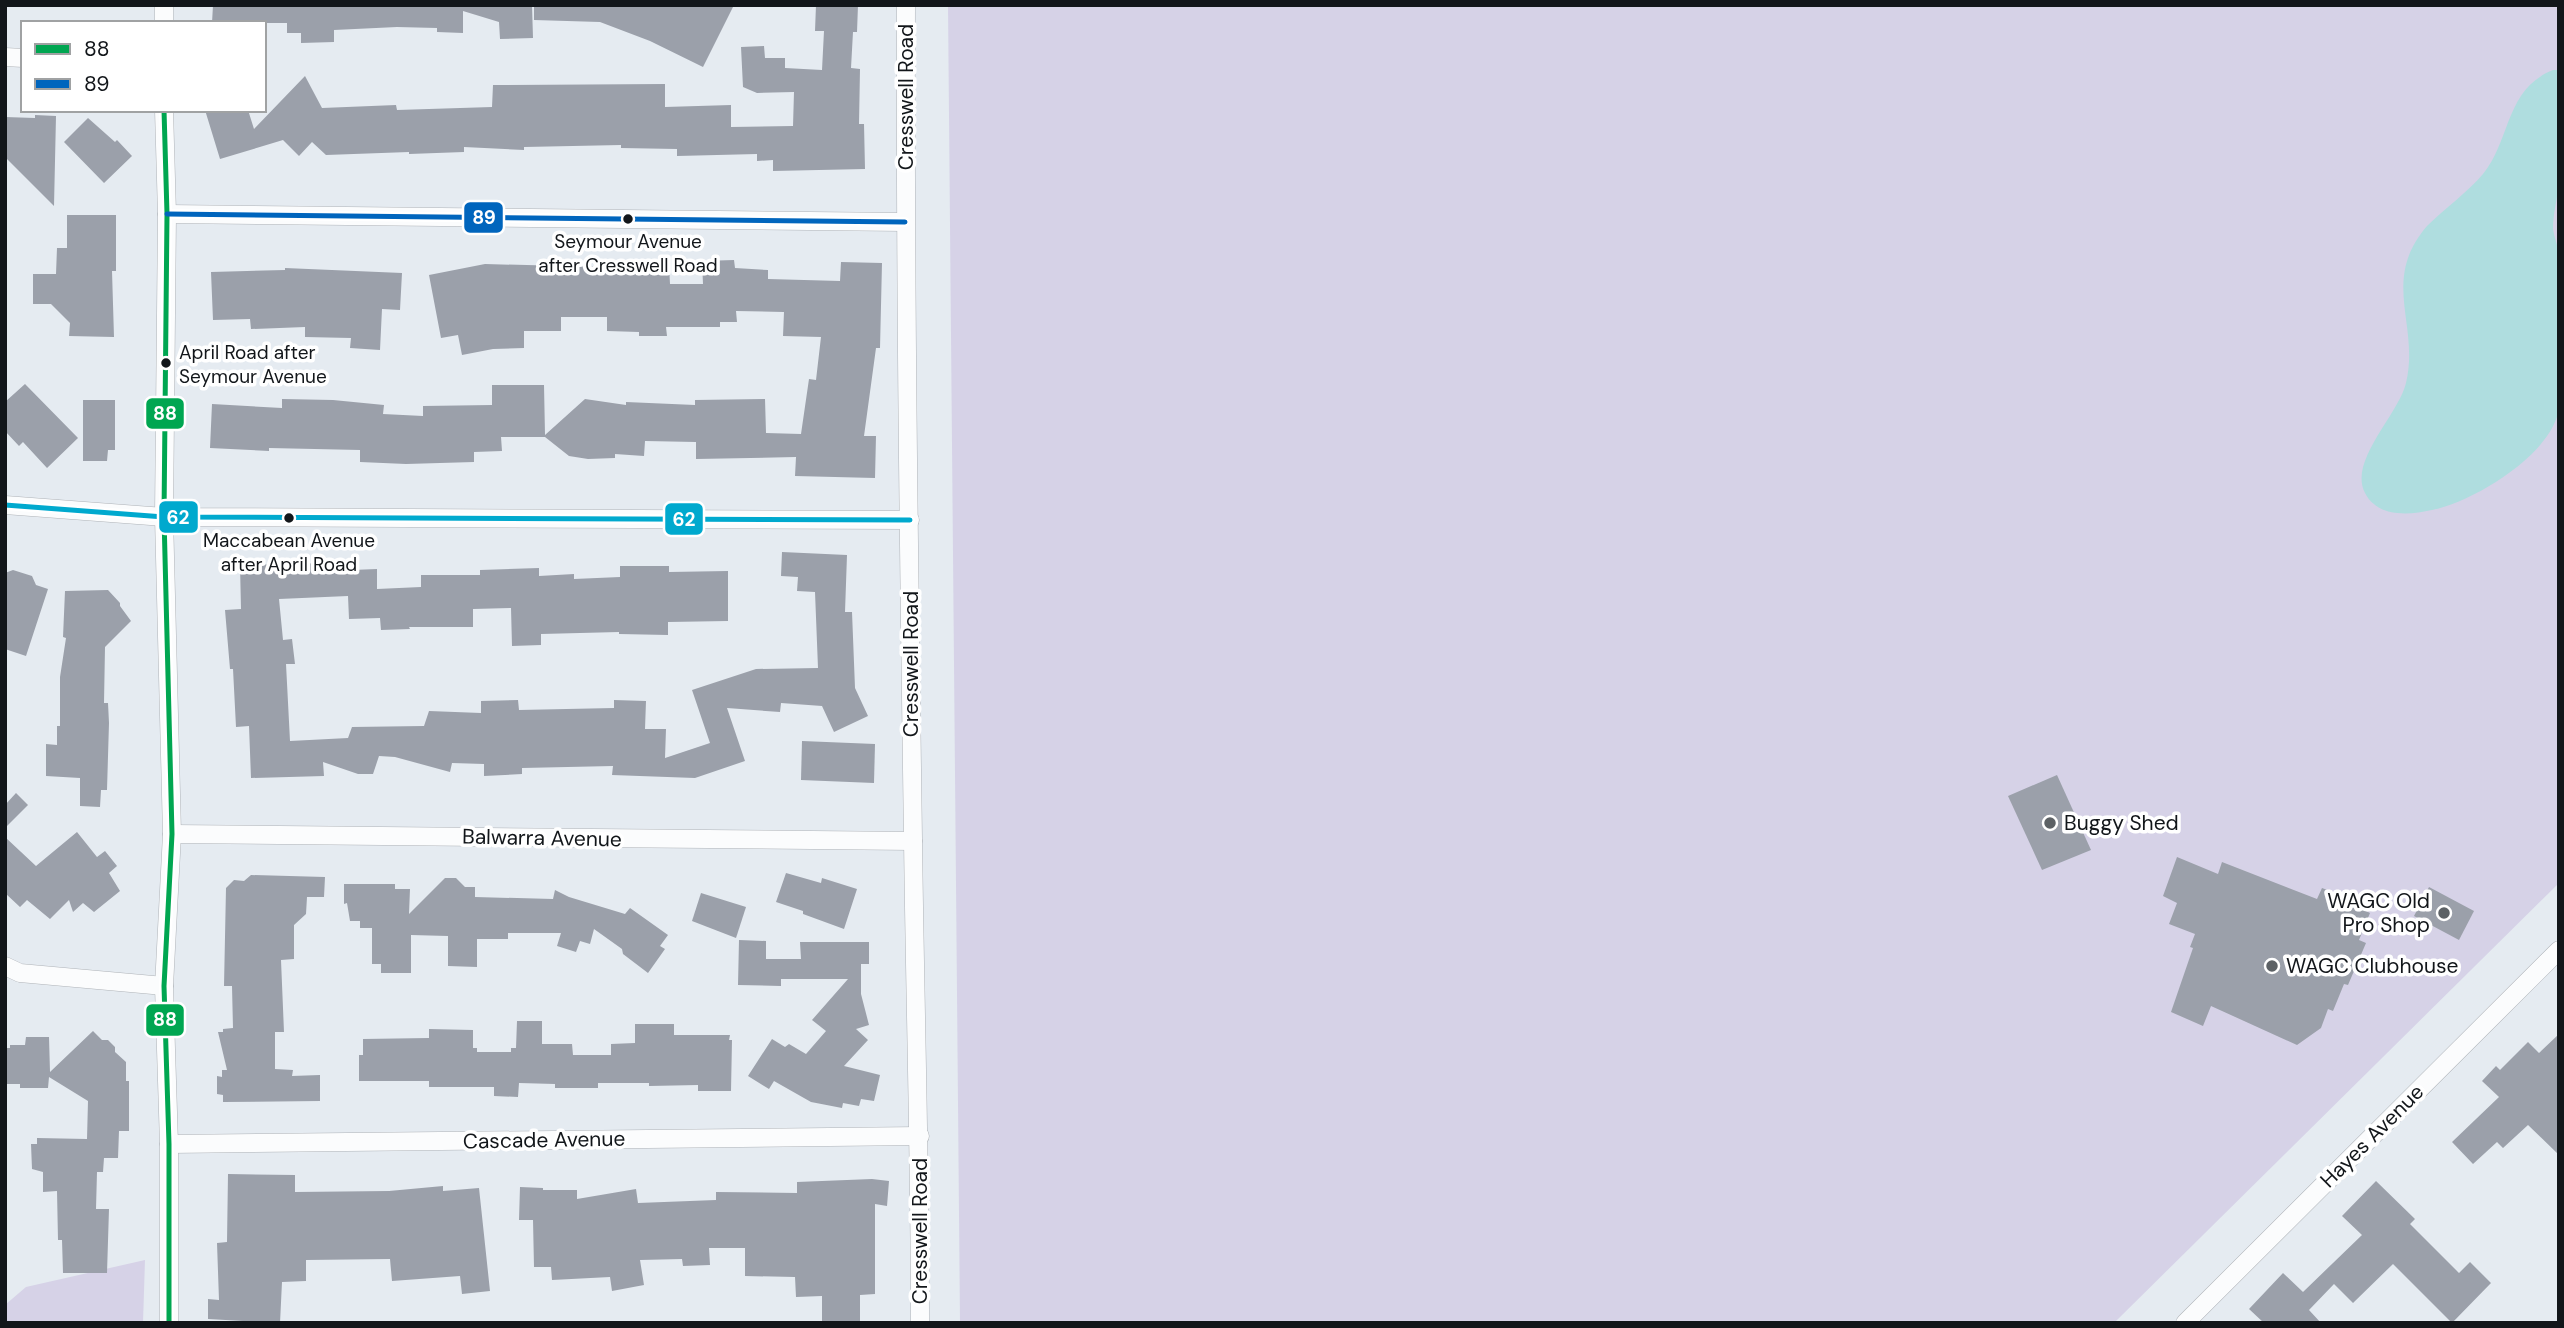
<svg xmlns="http://www.w3.org/2000/svg" width="2564" height="1328" viewBox="0 0 2564 1328" font-family="'DM Sans',sans-serif">
	<style>
		.green { fill: #d6d2e7 }
		.water { fill: #afdddf }
		.building { fill: #9ba0aa }
		.lines { fill: none; stroke-linecap: round; stroke-linejoin: round }
		.street-casing { stroke: #afb3b8; stroke-width: 19 }
		.street { stroke: #fbfcfd; stroke-width: 18 }
		.bus-1-casing { stroke: #fff; stroke-width: 10 }
		.bus-2-casing { stroke: #fff; stroke-width: 10 }
		.bus-3-casing { stroke: #fff; stroke-width: 10 }
		.bus-1 { stroke: #00a651; stroke-width: 5 }
		.bus-2 { stroke: #0065bd; stroke-width: 5 }
		.bus-3 { stroke: #00a9ce; stroke-width: 5 }
		.bus-dot { fill: #12161a; stroke: #fff; stroke-width: 2.5 }
		.poi-dot { fill: #5c6165; stroke: #fff; stroke-width: 2.5 }
		.labels { text-anchor: middle; stroke-width: 7; stroke-linejoin: round; paint-order: stroke }
		.bus-label { font-size: 19px; fill: #12161a; stroke: #fff }
		.street-label { font-size: 21px; fill: #12161a; stroke: #fff }
		.poi-label { font-size: 21px; fill: #12161a; stroke: #fff; text-anchor: start }
		.line-badge { stroke: #fff; stroke-width: 2.5 }
		.badge-label { font-size: 19px; text-anchor: middle; font-weight: bold; fill: #fff }
	</style>
	<rect width="100%" height="100%" fill="#e5ebf1"/>
	<g class="green">
		<path d="M948,5H2559V883L2114,1323H960Z"/>
		<path d="M145,1260L143,1323H5V1305L26,1287Z"/>
	</g>
	<path class="water" d="M2553,70H2559C2559,107 2561,145 2559,182C2558,197 2553,212 2553,229C2554,237 2558,246 2559,254C2561,284 2559,315 2559,344C2559,365 2561,388 2559,408C2553,454 2473,502 2432,510C2409,515 2378,518 2365,493C2348,461 2399,414 2406,383C2420,324 2380,281 2427,226C2445,208 2467,193 2483,174C2511,140 2505,89 2553,70Z"/>
	<g class="building">
		<path d="M213,5H532L533,38L500,39L499,22L463,11V33L437,32V28L397,27L334,30V42L301,43V33H287V23H212Z"/>
		<path d="M534,5H734L703,67L650,41L600,22L534,20Z"/>
		<path d="M816,5H858L857,32H853L851,68L860,69L859,124H864L865,169L773,171V160L757,161V154L677,156V149L621,148V145L524,147V150L464,147V152L409,154V152L326,155L312,142L299,156L283,140L220,159L205,110H248L254,129L305,76L322,108L396,105L397,110L492,107L493,85L665,84V107L731,105V127L793,126L794,92L757,93L743,87L741,47L764,46L765,58H785V68L822,70L824,31H815Z"/>
		<path d="M35,115L56,116L54,206L5,157V117L35,118Z"/>
		<path d="M88,118L115,142L117,140L132,156L104,183L64,142Z"/>
		<path d="M67,215H116V271H112L114,337L69,336L70,323L51,304H33V274H56L57,248H67Z"/>
		<path d="M734,260L735,268L768,270V279L840,281L841,262L882,263L880,348H876L864,436H876L875,478L795,476L796,457L696,459V442L645,441L644,456L615,454V458L588,459L569,456L545,437H501L502,451L474,452V462L406,464L360,462V450L269,448V451L210,448L212,404L282,408V399L333,400L384,405L383,414L423,416V406L492,405V385H544L545,435L585,399L626,405V402L695,405V400L765,399L766,433L801,434L809,379L816,380L821,337L783,336L784,312L736,311L737,322H720V327H666L667,336H639V332L607,331V317H561V331H524V348L493,349L462,355L458,335L441,338L429,275L485,264L638,268V265H669L670,284H703L702,261Z"/>
		<path d="M285,268L402,273L400,310L382,309L380,350L350,348L351,338L305,337V327L251,329L250,319L213,320L211,272L285,270Z"/>
		<path d="M25,384L78,438L47,468L23,442L19,446L5,431V402Z"/>
		<path d="M83,400H115V450H108L107,461H83Z"/>
		<path d="M782,552L847,555L845,612H852L855,688L868,716L834,732L822,706L781,703L780,712L727,708L745,761L695,778L612,775L613,766L522,768V774L484,776V764L452,763L450,772L395,757L379,756L373,774H358L323,762L324,776L251,778L249,726L236,727L233,669H230L225,610L241,609L240,565L327,563V571L377,569V589L421,587V575H480V570L539,568V576L574,574V579L620,577V566H669V572L728,571V621L668,622V635L619,634V632L541,634V645L512,646L511,608L473,609V627H409L410,629L381,630L380,618L349,619L348,596L279,599L283,640L292,639L295,664H286L290,741L348,738L352,727L424,726L429,711L481,713V701L518,700L519,710L614,708V700L646,701L645,729H666L665,758L710,743L692,690L756,669L818,668L815,592L797,591L798,577L781,576Z"/>
		<path d="M13,570L32,576L36,585L48,589L26,656L5,649V573Z"/>
		<path d="M108,590L120,603V606L131,621L105,647L104,703H108L109,723L107,790H101L100,807L80,806V778L46,776V744L57,745V726H60V677L66,638L63,637L65,591Z"/>
		<path d="M802,741L875,744L874,783L801,780Z"/>
		<path d="M2057,775L2091,850L2042,870L2008,796Z"/>
		<path d="M16,793L28,805L5,828V805Z"/>
		<path d="M77,832L97,857L105,851L117,866L109,873L120,891L94,912L83,903L73,912L69,900L50,919L27,900L20,907L5,893V837L36,866Z"/>
		<path d="M2177,857L2218,874L2222,862L2317,899L2322,888L2363,904L2362,909L2370,913L2359,940L2366,943L2348,985L2344,984L2333,1011L2328,1009L2321,1028L2297,1045L2211,1006L2203,1026L2171,1012L2193,948L2190,947L2195,934L2169,924L2177,903L2163,896Z"/>
		<path d="M786,873L821,883L822,878L857,889L844,929L803,914V911L776,902Z"/>
		<path d="M251,875L325,877L324,897H307L306,914L294,925V959L281,960L284,1032H275V1069L293,1070L292,1076L320,1075V1101L223,1102V1095L217,1094V1076L222,1077V1070H227L218,1032H223V1029L233,1028L232,986H224L226,888L234,880L244,881Z"/>
		<path d="M445,878H456L465,887H475V897L553,899L555,890L569,897L625,914L630,908L668,935L660,946L665,949L648,973L623,954L622,949L594,929L590,944L580,941L576,952L557,946L561,933H508V939H477V967L448,966V936L411,935V973H381V964H372V928H360V921H350L347,903L344,904V884H395V889H410L409,914Z"/>
		<path d="M2429,887L2474,911L2459,940L2414,916Z"/>
		<path d="M701,893L746,907L736,938L692,921Z"/>
		<path d="M739,940L766,941V959H801L800,942H869V964H861V994L869,1025L856,1029L868,1040L844,1066L880,1075L874,1101L861,1099L859,1106L843,1103L842,1108L811,1102L774,1081L769,1089L748,1076L772,1039L785,1047L789,1044L806,1054L826,1031L812,1020L848,979H781V986L738,985Z"/>
		<path d="M517,1021H542V1044H572L573,1055H611V1044L635,1043V1024H674V1035H730L729,1040H732L731,1091H698V1085L649,1086V1083H598V1088H555V1084L519,1083L518,1097L494,1096V1087H429V1081H359V1055H363V1039L429,1038V1029L473,1030V1048H477V1052H511V1048H516Z"/>
		<path d="M93,1031L102,1040H108L115,1047V1052L126,1062V1081H129V1131H119L118,1158H104L103,1172H97L96,1209H109L107,1273H63L62,1240H58L57,1191L43,1192V1172L32,1169L31,1144H37V1138L87,1139L88,1101L49,1077L48,1088H20V1084H7L5,1048H10V1045H25L26,1037H49L50,1072Z"/>
		<path d="M2559,1034V1155L2528,1125L2503,1148L2497,1142L2473,1164L2452,1142L2499,1097L2482,1081L2496,1066L2500,1070L2528,1042L2539,1053Z"/>
		<path d="M228,1174L295,1175V1192L389,1191L443,1186V1191L479,1188L490,1291L462,1294L460,1276L392,1281L390,1259L306,1260V1281L282,1282L280,1323L208,1319V1299L219,1300L217,1243L227,1242Z"/>
		<path d="M872,1179L889,1181L887,1206L875,1204V1294L860,1295V1323H822V1296L796,1297L795,1277L745,1276V1248H709L710,1265L683,1266L682,1259L640,1260L644,1285L612,1291L610,1277L552,1280L551,1267H534L533,1220H519L520,1187L543,1188V1190H577V1199L636,1189L638,1203L716,1200V1192L797,1193V1182Z"/>
		<path d="M2376,1181L2415,1219L2410,1224L2459,1273L2470,1262L2491,1283L2452,1323L2393,1264L2353,1303L2334,1284L2309,1310L2321,1323H2264L2249,1309L2283,1273L2303,1292L2362,1235L2342,1216Z"/>
	</g>
	<g class="lines">
		<defs>
			<g id="street">
				<path d="M906,5C905,283 909,561 913,839C915,1001 920,1162 920,1323"/>
				<path d="M164,23V5"/>
				<path d="M5,57L23,58"/>
				<path d="M164,110L167,214L164,517L172,834L164,986L169,1144V1323"/>
				<path d="M167,214L905,222"/>
				<path d="M5,505L164,517L910,520"/>
				<path d="M172,834L913,841"/>
				<path d="M5,966L20,973L164,986"/>
				<path d="M169,1144L920,1136"/>
				<path d="M2185,1323L2559,950"/>
			</g>
		</defs>
		<use href="#street" class="street-casing"/>
		<use href="#street" class="street"/>
		<defs>
			<path id="bus-1" d="M164,110L167,214L164,517L172,834L164,986L169,1144V1323"/>
			<path id="bus-2" d="M167,214L905,222"/>
			<path id="bus-3" d="M5,505L164,517L910,520"/>
		</defs>
		<use href="#bus-1" class="bus-1-casing"/>
		<use href="#bus-2" class="bus-2-casing"/>
		<use href="#bus-3" class="bus-3-casing"/>
		<use href="#bus-1" class="bus-1"/>
		<use href="#bus-2" class="bus-2"/>
		<use href="#bus-3" class="bus-3"/>
	</g>
	<g class="bus-dot">
		<circle cx="628" cy="219" r="6"/>
		<circle cx="166" cy="363" r="6"/>
		<circle cx="289" cy="518" r="6"/>
	</g>
	<g class="poi-dot">
		<circle cx="2050" cy="823" r="7"/>
		<circle cx="2444" cy="913" r="7"/>
		<circle cx="2272" cy="966" r="7"/>
	</g>
	<g class="labels">
		<g class="bus-label">
			<text x="628" y="248">Seymour Avenue<tspan x="628" dy="24">after Cresswell Road</tspan></text>
			<text x="179" y="359" text-anchor="start">April Road after<tspan x="179" dy="24">Seymour Avenue</tspan></text>
			<text x="289" y="547">Maccabean Avenue<tspan x="289" dy="24">after April Road</tspan></text>
		</g>
		<g class="street-label">
			<text transform="translate(906 97) rotate(-90)" y="7">Cresswell Road</text>
			<text transform="translate(911 664) rotate(-90)" y="7">Cresswell Road</text>
			<text transform="translate(542 838) rotate(1)" y="7">Balwarra Avenue</text>
			<text transform="translate(2372 1136) rotate(-45)" y="7">Hayes Avenue</text>
			<text transform="translate(544 1140) rotate(-1)" y="7">Cascade Avenue</text>
			<text transform="translate(920 1231) rotate(-90)" y="7">Cresswell Road</text>
		</g>
		<g class="poi-label">
			<text x="2064" y="830">Buggy Shed</text>
			<text x="2430" y="908" text-anchor="end">WAGC Old<tspan x="2430" dy="24">Pro Shop</tspan></text>
			<text x="2286" y="973">WAGC Clubhouse</text>
		</g>
	</g>
	<g class="line-badge">
		<rect x="463" y="201" width="41" height="33" rx="7" fill="#0065bd"/>
		<rect x="145" y="397" width="40" height="33" rx="7" fill="#00a651"/>
		<rect x="158" y="500" width="41" height="34" rx="7" fill="#00a9ce"/>
		<rect x="664" y="502" width="40" height="34" rx="7" fill="#00a9ce"/>
		<rect x="145" y="1003" width="40" height="34" rx="7" fill="#00a651"/>
	</g>
	<g class="badge-label">
		<text x="484" y="224">89</text>
		<text x="165" y="420">88</text>
		<text x="178" y="524">62</text>
		<text x="684" y="526">62</text>
		<text x="165" y="1026">88</text>
	</g>
	<rect width="2564" height="1328" fill="none" stroke="#12161a" stroke-width="14"/>
	<rect x="21" y="21" width="245" height="91" fill="#ffffff" stroke="#a0a2a3" stroke-width="2"/>
	<rect x="35" y="44" width="35" height="10" fill="#00a651" stroke="#a0a2a3" stroke-width="2"/>
	<text x="84" y="56" font-size="21" fill="#12161a">88</text>
	<rect x="35" y="79" width="35" height="10" fill="#0065bd" stroke="#a0a2a3" stroke-width="2"/>
	<text x="84" y="91" font-size="21" fill="#12161a">89</text>
</svg>
